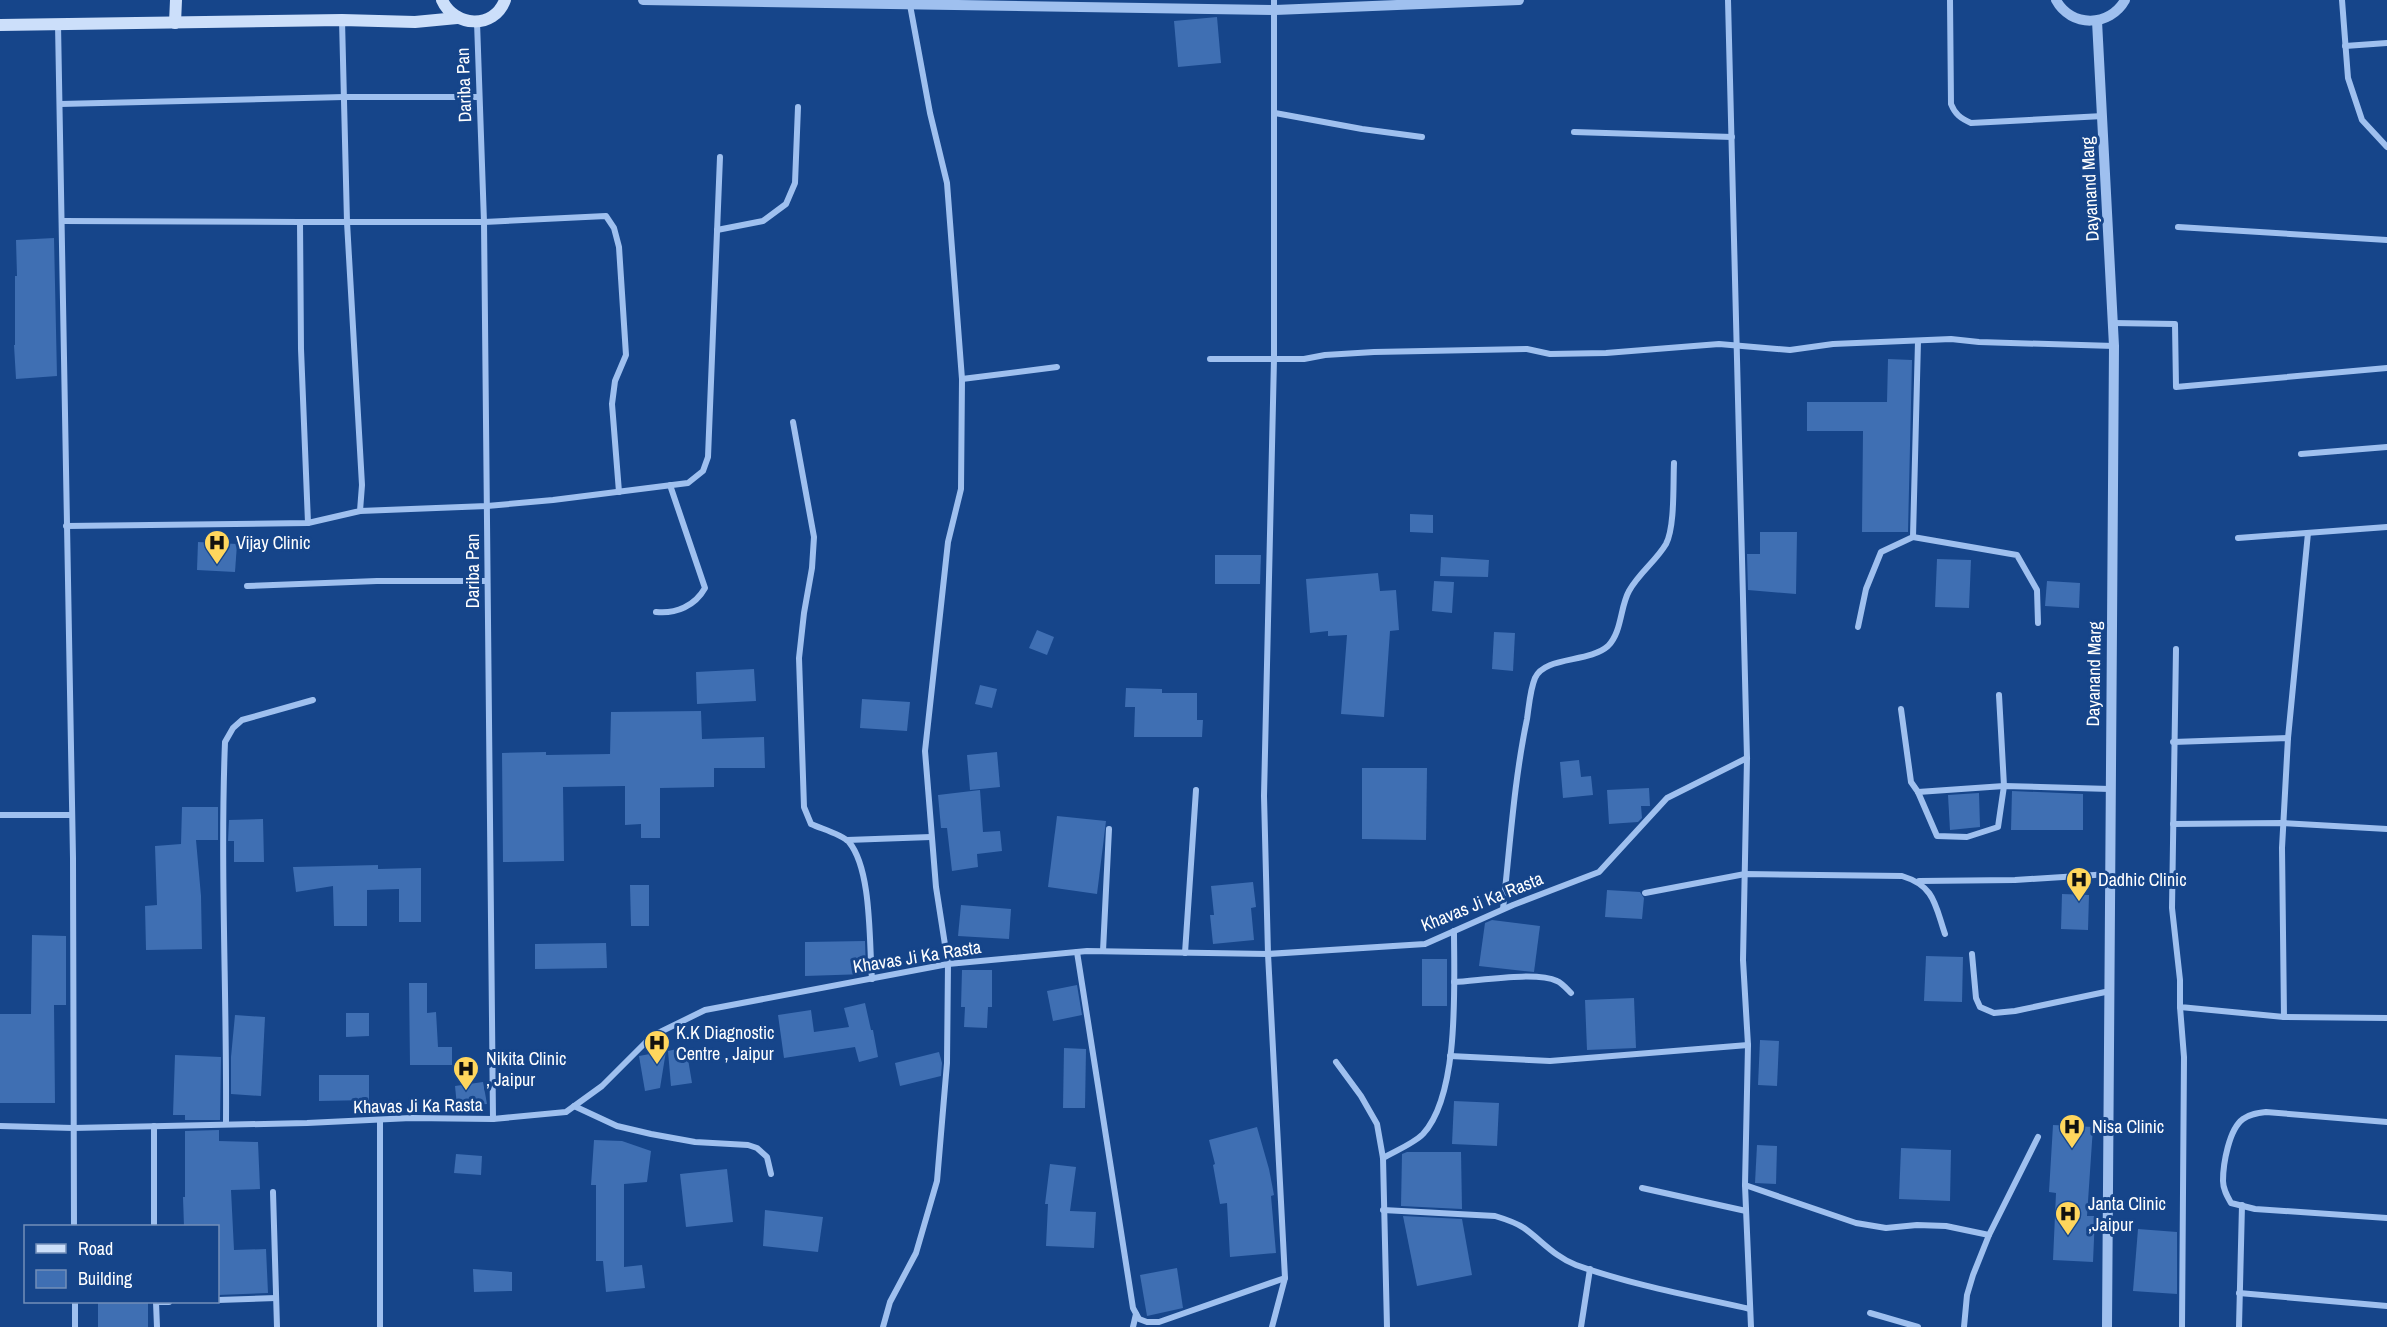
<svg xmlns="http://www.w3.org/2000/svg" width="2387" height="1327" viewBox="0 0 2387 1327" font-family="'Archivo Narrow',sans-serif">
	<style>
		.building { fill: #3f6fb3 }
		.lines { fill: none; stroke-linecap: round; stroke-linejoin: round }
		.minor { stroke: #9fc0ef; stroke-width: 6 }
		.tertiary { stroke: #9fc0ef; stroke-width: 10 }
		.secondary { stroke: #ccdffa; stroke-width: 12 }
		.labels { text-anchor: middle; stroke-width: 6; stroke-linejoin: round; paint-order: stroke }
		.street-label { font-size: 18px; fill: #fff; stroke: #16458a }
		.poi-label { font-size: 18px; fill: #fff; stroke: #16458a; text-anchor: start }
	</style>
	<rect width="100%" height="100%" fill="#16458a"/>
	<g class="building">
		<path d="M1217,17L1221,63L1178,67L1174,21Z"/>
		<path d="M54,238L57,376L16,379L14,345H15V276H17L16,240Z"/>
		<path d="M1888,359L1912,360L1908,532H1862L1863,431H1807V402H1887Z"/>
		<path d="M1410,514L1433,515V533L1410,532Z"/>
		<path d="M1760,532H1797L1796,594L1748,590L1747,554H1760Z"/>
		<path d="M198,542L237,544L235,572L197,570Z"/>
		<path d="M1215,555H1261L1260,584H1215Z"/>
		<path d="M1441,557L1489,560L1488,577L1440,576Z"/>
		<path d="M1937,559L1971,560L1969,608L1935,607Z"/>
		<path d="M1378,573L1380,591L1396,590L1399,630L1390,631L1384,717L1341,714L1347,635L1328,636V631L1310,633L1306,579Z"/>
		<path d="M1434,581L1454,582L1452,613L1432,611Z"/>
		<path d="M2047,581L2080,583L2079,608L2045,606Z"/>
		<path d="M1037,630L1054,637L1047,655L1029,648Z"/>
		<path d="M1494,632L1515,633L1513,671L1492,669Z"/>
		<path d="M754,669L756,701L697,704L696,672Z"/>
		<path d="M980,685L997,689L992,708L975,704Z"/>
		<path d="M1126,688L1162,689V693H1197V720H1203L1202,737H1134L1135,707H1125Z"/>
		<path d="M862,699L910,702L907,731L860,728Z"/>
		<path d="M701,711L702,739L764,737L765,768H714V787L660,788V838H641V824L625,825V786L563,787L564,861L503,862L502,753L546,752V755L610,754L611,712Z"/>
		<path d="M997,752L1000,787L970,790L967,755Z"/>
		<path d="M1579,760L1581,777L1591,776L1593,795L1563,798L1560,762Z"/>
		<path d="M1362,768H1427L1426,840L1362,839Z"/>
		<path d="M1649,788L1650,806H1641L1642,818L1638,822L1609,824L1607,790Z"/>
		<path d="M980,790L983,832L1000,831L1002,851L977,854L978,867L952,871L947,828H941L938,795Z"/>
		<path d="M2012,791L2083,794V830H2011Z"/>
		<path d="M1979,793L1980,827L1950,830L1948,795Z"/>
		<path d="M182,807H218V840H196L201,896L202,949L146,950L145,906L157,905L155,846L181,844Z"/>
		<path d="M1057,816L1106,821L1097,894L1048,887Z"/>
		<path d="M263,819L264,862H234V841H228L229,820Z"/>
		<path d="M378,865V869L421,868V922H399V889L367,890V926H334L333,886L296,892L293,867Z"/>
		<path d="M1253,882L1256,907L1251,908L1254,940L1213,944L1210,915H1214L1211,886Z"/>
		<path d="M630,885H649V926H631Z"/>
		<path d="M1607,890L1640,892L1644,898L1642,919L1605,917Z"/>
		<path d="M2062,894L2089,895L2088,930L2061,929Z"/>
		<path d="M961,905L1011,909L1009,939L958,936Z"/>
		<path d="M1492,920L1540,926L1534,972L1479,966L1485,923Z"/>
		<path d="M32,935L66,936V1005H54L55,1103H0V1014H31Z"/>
		<path d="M865,941L866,974L805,976V942Z"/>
		<path d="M606,943L607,968L535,969V944Z"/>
		<path d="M1926,956L1963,957L1962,1002L1924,1001Z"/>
		<rect x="1422" y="959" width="25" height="47"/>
		<path d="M962,970H992V1007H988L987,1028L964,1027L965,1007H961Z"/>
		<path d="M409,983H427V1013L436,1012L438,1047H452V1065H410Z"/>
		<path d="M1077,985L1082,1015L1053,1021L1047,991Z"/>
		<path d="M1634,998L1636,1048L1587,1050L1585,1000Z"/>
		<path d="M865,1003L871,1030H873L878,1057L859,1062L855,1047L784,1058L778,1015L811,1010L814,1032L849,1027L844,1008Z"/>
		<path d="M346,1013H369V1036L346,1037Z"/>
		<path d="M235,1015L265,1017L261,1096L231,1094V1057Z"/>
		<path d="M1760,1040L1779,1041L1777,1086L1758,1085Z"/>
		<path d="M686,1047L692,1083L671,1086L668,1051Z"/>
		<path d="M1064,1048L1086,1049L1085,1108H1063Z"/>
		<path d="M666,1051L660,1088L645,1091L639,1056Z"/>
		<path d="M939,1052L942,1063L941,1076L900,1086L895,1063Z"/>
		<path d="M175,1055L221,1057L220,1120H185V1115H173Z"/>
		<path d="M319,1075H369V1100L319,1101Z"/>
		<path d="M483,1082L487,1104L457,1106L455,1086Z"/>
		<path d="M1454,1101L1499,1103L1497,1146L1452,1144Z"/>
		<path d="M2053,1125L2093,1127L2087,1216H2095L2093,1262L2053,1260L2056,1193L2049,1192Z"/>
		<path d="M1257,1127L1269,1169L1274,1195L1271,1196L1276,1253L1230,1257L1227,1203L1220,1204L1213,1165L1215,1164L1209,1140Z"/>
		<path d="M219,1130V1141L258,1142L260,1189L231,1190L234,1250L266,1249L268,1293L218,1295V1227H184L183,1197H185V1131Z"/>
		<path d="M594,1140L622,1141L651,1151L647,1182L624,1184V1267L642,1265L645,1288L606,1292L603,1261H596V1185H591Z"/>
		<path d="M1757,1145L1777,1146L1776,1184L1755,1183Z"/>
		<path d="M1901,1148L1951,1150L1950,1201L1899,1199Z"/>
		<path d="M1407,1152H1461L1462,1209L1401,1206L1402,1154Z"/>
		<path d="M456,1154L482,1156L481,1175L454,1173Z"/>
		<path d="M1050,1164L1076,1167L1070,1211L1096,1212L1094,1248L1046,1246L1048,1204H1045Z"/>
		<path d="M727,1169L733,1222L686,1227L680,1174Z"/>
		<path d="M765,1210L823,1217L818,1252L763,1246Z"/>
		<path d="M1403,1216L1462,1219L1472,1275L1417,1286Z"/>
		<path d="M2138,1229L2177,1232V1294L2133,1291Z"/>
		<path d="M1177,1268L1183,1308L1147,1316L1140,1275Z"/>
		<path d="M473,1269L512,1272V1291L474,1292Z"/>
		<rect x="98" y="1302" width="50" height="25"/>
	</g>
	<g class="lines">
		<g class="minor">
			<path d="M1728,0L1747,758L1743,960L1748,1045L1745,1185L1751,1327"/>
			<path d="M1950,0L1951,104C1955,114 1960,118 1971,123L2103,116"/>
			<path d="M2342,0L2348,78L2362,120L2387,147"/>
			<path d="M477,22L484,222L493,1119"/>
			<path d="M58,24L73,858L74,1226"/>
			<path d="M2345,46L2387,43"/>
			<path d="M60,104L344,97H479"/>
			<path d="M1275,113L1362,129L1422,137"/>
			<path d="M1574,132L1732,137"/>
			<path d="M62,221L300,222"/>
			<path d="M2178,227L2387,240"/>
			<path d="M717,230L763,221L786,204L795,183L798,107"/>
			<path d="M2113,323L2175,324L2176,387L2387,368"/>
			<path d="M1210,359H1304L1325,355L1374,352L1527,349L1550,354L1606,353L1719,344L1790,350L1833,344L1951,339L1979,342L2114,346"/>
			<path d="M962,379L1057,367"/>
			<path d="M793,422L814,537L812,568L804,613L799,658L804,807L811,824C822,829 841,834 849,842C872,870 869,942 872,979"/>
			<path d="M2301,454L2387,447"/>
			<path d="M360,511L487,506L553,500L688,483L703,471L708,457L720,157"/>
			<path d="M308,523L301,349L300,222H484L606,216L614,228L619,247L626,355L615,381L612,404L619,492"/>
			<path d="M66,526L308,523L360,511L362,485L347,222L342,20"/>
			<path d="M1913,537L2017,555L2037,590L2038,623"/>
			<path d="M2238,538L2387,527"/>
			<path d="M247,586L377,581H487"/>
			<path d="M656,612C676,614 695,606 705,588L670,485"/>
			<path d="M1858,627L1866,589L1881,552L1913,537L1918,341"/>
			<path d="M2176,649L2172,908L2180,980V1007L2284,1017L2387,1018"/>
			<path d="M1901,709L1911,782L1918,792L1937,836L1967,837L1998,827L2004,786L2110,789"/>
			<path d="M2288,738L2308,533"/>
			<path d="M2173,742L2288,738L2282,848L2284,1017"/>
			<path d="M1918,792L2004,786L1999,695"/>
			<path d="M0,815H72"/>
			<path d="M2173,824L2283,823L2387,829"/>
			<path d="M847,840L931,837"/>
			<path d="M1919,881L2015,880L2110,874"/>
			<path d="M1645,893L1745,874L1902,876C1935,886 1935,905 1945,934"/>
			<path d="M1503,909C1510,846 1514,781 1527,719C1529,706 1530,690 1535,678C1545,656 1589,663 1608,646C1622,632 1620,607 1629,591C1639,573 1656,561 1666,544C1675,527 1673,484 1674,463"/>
			<path d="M1103,951L1109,829"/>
			<path d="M1077,952L1133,1308L1139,1319L1147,1322H1159L1285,1278"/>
			<path d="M1185,953L1196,790"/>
			<path d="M1972,954L1976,998L1980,1007L1994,1013L2015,1011L2110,991"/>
			<path d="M1454,982C1478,981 1536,971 1557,981C1562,983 1567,989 1571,993"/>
			<path d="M2180,1007L2184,1057L2182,1327"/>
			<path d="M1450,1056L1550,1061L1748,1045"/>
			<path d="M1336,1062L1361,1096L1377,1124L1383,1158L1387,1327"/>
			<path d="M574,1106L617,1126L651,1134L695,1142L748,1145L757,1148L767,1157L771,1174"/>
			<path d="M380,1120V1327"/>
			<path d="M2387,1122L2266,1112C2258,1113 2250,1114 2243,1119C2229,1129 2223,1164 2223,1181C2223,1189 2227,1196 2231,1203L2255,1209L2387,1218"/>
			<path d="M226,1123C227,996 220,869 225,742L233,728L242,720L313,700"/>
			<path d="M0,1126L73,1128L307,1123L411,1118L493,1119L566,1112L602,1086L652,1036L705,1010L948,964L1087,951L1268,954L1425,944L1513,905L1599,872L1667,798L1747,758"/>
			<path d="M1383,1158C1395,1151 1413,1144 1423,1134C1460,1094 1454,983 1454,931"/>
			<path d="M1745,1185L1856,1223L1886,1228L1917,1225L1946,1226L1989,1235"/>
			<path d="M1642,1188L1746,1211"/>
			<path d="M273,1192L277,1327"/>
			<path d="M1383,1210L1495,1216C1505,1219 1515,1222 1524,1228C1542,1241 1555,1257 1576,1265C1632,1285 1692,1296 1750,1309"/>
			<path d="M154,1226V1126"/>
			<path d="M2239,1293L2387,1306"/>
			<path d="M218,1300L276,1298"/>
			<path d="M75,1302V1327"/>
			<path d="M156,1302L157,1327"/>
			<path d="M156,1302H169"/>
			<path d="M1870,1313L1918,1327"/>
			<path d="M883,1327L890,1302L916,1253L937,1181L947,1063L948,964L936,887L925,751L948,542L961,489L962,379L947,183L930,113L910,5"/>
			<path d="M1133,1327L1136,1314"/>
			<path d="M1272,1327L1285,1278L1268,954L1264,796L1274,359V0"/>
			<path d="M1581,1327L1590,1269"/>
			<path d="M1964,1327L1967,1295L1973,1275L1989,1235L2038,1137"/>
			<path d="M2239,1327L2242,1205"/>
		</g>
		<g class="tertiary">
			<path d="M643,0L1275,10L1519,0"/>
			<path d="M2056,0C2071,28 2110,27 2125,0"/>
			<path d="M2097,21L2114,346L2107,1327"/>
		</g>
		<g class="secondary">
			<path d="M442,0C454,27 494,30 505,0"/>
			<path d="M175,23L176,0"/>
			<path d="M0,25L342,20L415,22L457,18"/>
		</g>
	</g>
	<defs>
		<symbol id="hospital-pin" viewBox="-11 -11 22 30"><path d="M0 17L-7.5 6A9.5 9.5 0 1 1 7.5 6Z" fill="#ffd65d" stroke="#16458a"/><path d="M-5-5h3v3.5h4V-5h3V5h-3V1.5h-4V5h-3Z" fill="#111"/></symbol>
	</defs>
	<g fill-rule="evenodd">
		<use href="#hospital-pin" x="202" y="528" width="30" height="40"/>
		<use href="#hospital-pin" x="2064" y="865" width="30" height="40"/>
		<use href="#hospital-pin" x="642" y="1028" width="30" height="40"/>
		<use href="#hospital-pin" x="451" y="1054" width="30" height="40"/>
		<use href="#hospital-pin" x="2057" y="1112" width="30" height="40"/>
		<use href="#hospital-pin" x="2053" y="1199" width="30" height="40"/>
	</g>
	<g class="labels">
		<g class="street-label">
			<text transform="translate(464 85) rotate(-92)" y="6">Dariba Pan</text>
			<text transform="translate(2090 189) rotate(-93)" y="6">Dayanand Marg</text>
			<text transform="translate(473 571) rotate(-90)" y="6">Dariba Pan</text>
			<text transform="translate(2094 674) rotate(-89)" y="6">Dayanand Marg</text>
			<text transform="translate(1482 902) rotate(-22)" y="6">Khavas Ji Ka Rasta</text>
			<text transform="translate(917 957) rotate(-9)" y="6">Khavas Ji Ka Rasta</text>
			<text transform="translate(418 1106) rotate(-1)" y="6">Khavas Ji Ka Rasta</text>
		</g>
		<g class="poi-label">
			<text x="236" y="549">Vijay Clinic</text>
			<text x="2098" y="886">Dadhic Clinic</text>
			<text x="676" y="1039">K.K Diagnostic<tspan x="676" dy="21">Centre , Jaipur</tspan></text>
			<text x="486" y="1065">Nikita Clinic<tspan x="486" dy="21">, Jaipur</tspan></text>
			<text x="2092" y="1133">Nisa Clinic</text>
			<text x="2088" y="1210">Janta Clinic<tspan x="2088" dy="21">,Jaipur</tspan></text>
		</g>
	</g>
	<rect x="24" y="1225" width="195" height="78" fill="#16458a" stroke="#738fb9" stroke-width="1.5"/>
	<rect x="36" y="1244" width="30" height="9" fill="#ccdffa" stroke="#738fb9" stroke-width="1.5"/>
	<text x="78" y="1255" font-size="18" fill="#ffffff">Road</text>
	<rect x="36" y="1270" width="30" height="18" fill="#3f6fb3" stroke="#738fb9" stroke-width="1.5"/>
	<text x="78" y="1285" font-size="18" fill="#ffffff">Building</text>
</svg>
